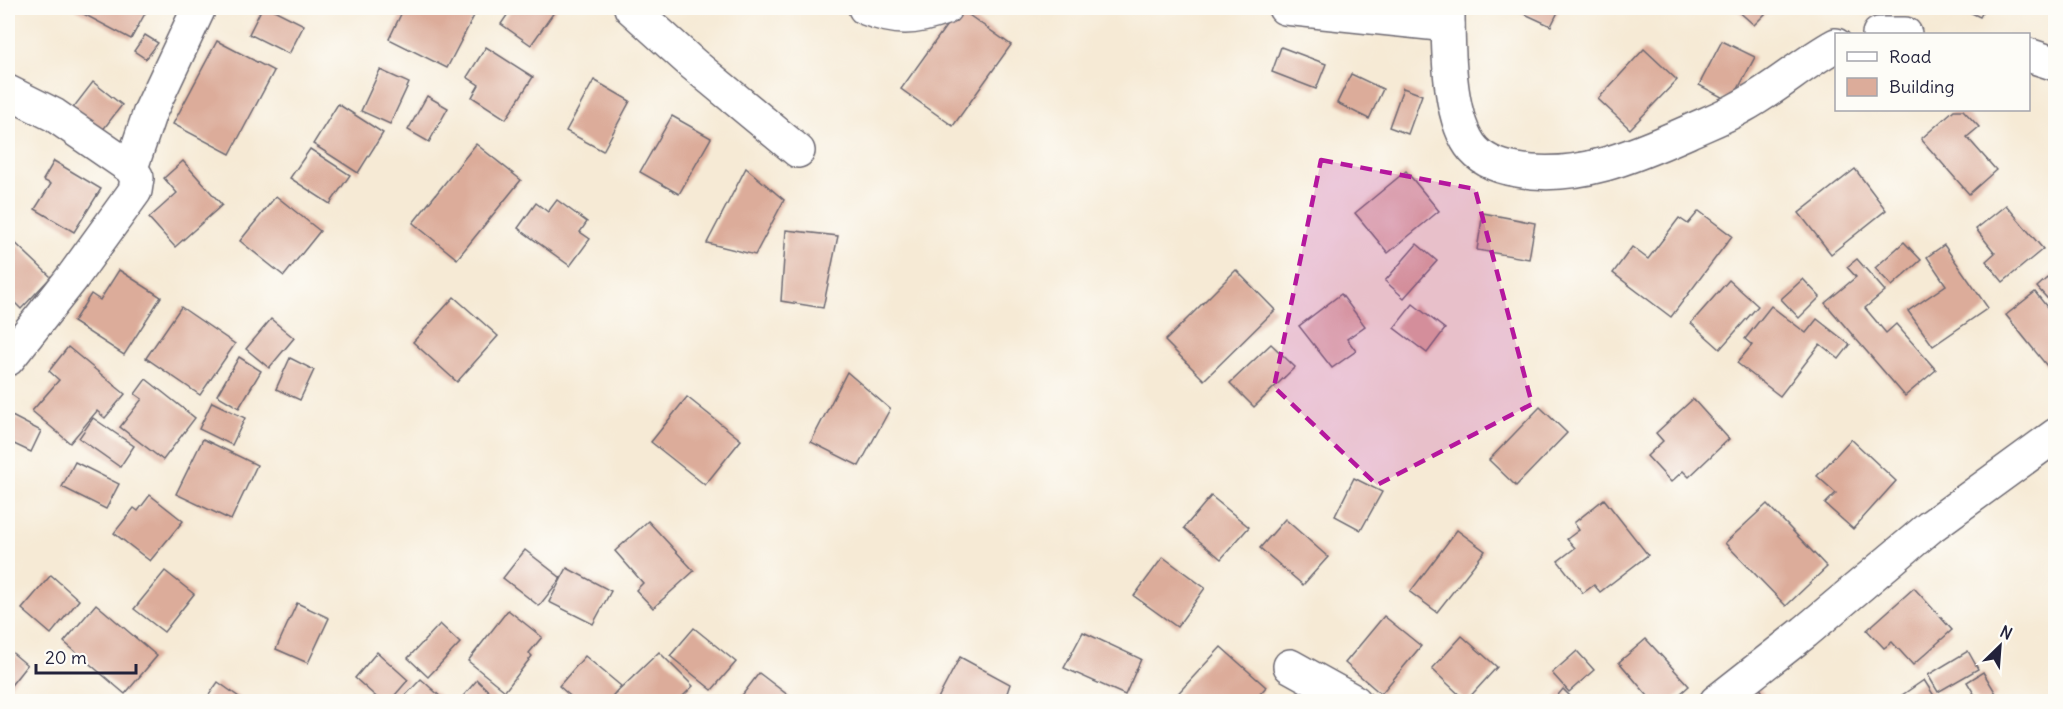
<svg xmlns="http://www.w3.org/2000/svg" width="2063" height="709" viewBox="0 0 2063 709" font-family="Delius,sans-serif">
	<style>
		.building { fill: #dcac9a }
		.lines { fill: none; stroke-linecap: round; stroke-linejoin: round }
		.minor-casing { stroke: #6c6871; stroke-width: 36 }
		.minor { stroke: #fff; stroke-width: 33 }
		.marked { fill: #b5179e; fill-opacity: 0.2; stroke: #b5179e; stroke-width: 4.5; stroke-dasharray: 12 8; stroke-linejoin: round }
	</style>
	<rect width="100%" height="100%" fill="#fdfcf7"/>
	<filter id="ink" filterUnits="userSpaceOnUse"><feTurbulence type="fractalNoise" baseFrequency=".0167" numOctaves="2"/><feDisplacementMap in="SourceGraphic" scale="12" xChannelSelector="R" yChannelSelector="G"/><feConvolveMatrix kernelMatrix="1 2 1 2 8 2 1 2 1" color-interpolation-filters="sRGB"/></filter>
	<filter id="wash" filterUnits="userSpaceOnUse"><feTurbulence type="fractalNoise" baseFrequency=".008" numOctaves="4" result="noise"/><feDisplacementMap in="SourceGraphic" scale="24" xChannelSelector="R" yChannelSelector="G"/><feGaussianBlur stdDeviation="1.35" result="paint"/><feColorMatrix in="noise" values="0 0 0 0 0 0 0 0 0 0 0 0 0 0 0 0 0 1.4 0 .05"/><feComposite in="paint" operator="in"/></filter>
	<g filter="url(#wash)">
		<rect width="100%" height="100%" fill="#f6ead5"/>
		<g id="blocks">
			<g class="building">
				<path d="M77,8H148L131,39L76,10Z"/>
				<path d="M262,8H270L304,25L289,54L249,34Z"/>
				<path d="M404,8H478L447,68L389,39Z"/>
				<path d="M512,8H557L531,45L501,24Z"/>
				<path d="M959,8L1011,45L953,126L901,89Z"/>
				<path d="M1512,8H1560L1551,26Z"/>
				<path d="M1735,8H1771L1754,25Z"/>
				<path d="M1961,8H1985L1980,17Z"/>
				<path d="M145,35L158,43L146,59L134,51Z"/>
				<path d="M217,41L274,71L230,154L173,124Z"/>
				<path d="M1722,41L1755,57L1731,102L1699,85Z"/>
				<path d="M486,47L533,77L506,119L472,97L479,85L467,77Z"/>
				<path d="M1281,47L1326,64L1316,89L1272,72Z"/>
				<path d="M1644,49L1677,80L1630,129L1598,99Z"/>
				<path d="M380,70L409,83L390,124L361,111Z"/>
				<path d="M1351,74L1383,89L1369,119L1337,103Z"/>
				<path d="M594,80L630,101L603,151L566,131Z"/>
				<path d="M93,82L122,105L102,131L73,108Z"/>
				<path d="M1403,88L1422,95L1408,134L1389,127Z"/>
				<path d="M427,96L448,108L429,142L408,130Z"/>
				<path d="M338,104L383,133L358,173L313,144Z"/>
				<path d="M1954,110H1963L1979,127L1967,137L1996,170L1969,194L1921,139Z"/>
				<path d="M672,116L711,138L679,194L640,172Z"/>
				<path d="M476,144L521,180L457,259L413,223Z"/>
				<path d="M310,149L350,175L330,204L290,178Z"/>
				<path d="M54,161L101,189L74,232L35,209L51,184L43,180Z"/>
				<path d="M183,161L222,205L175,247L149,218L177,193L164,178Z"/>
				<path d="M746,168L784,200L755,255L707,243Z"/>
				<path d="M1855,169L1886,210L1831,254L1799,213Z"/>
				<path d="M1406,171L1439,211L1388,253L1355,213Z"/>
				<path d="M276,196L320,231L284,276L240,241Z"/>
				<path d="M557,200L587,222L580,232L590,239L570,266L518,228L536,203L548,212Z"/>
				<path d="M2006,205L2043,249L2003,282L1986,261L1995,253L1976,229Z"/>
				<path d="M1699,211L1732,236L1671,317L1613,273L1632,247L1648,259L1679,218L1688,224Z"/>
				<path d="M1483,213L1535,223L1529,259L1477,250Z"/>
				<path d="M786,230L838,236L823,308L781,301Z"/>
				<path d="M8,236L51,277L21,309L8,296Z"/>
				<path d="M1904,242L1921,260L1892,286L1875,268Z"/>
				<path d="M1417,244L1437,261L1404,298L1385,281Z"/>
				<path d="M1944,245L1988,308L1933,346L1908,311L1946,285L1927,257Z"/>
				<path d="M1857,259L1885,291L1865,308L1886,333L1896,324L1936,370L1905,396L1825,303L1856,277L1847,267Z"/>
				<path d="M119,270L161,297L124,355L73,322L91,294L100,300Z"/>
				<path d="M1236,270L1275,310L1204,380L1165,341Z"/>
				<path d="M2055,271V307L2037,287Z"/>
				<path d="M1803,279L1820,297L1799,318L1781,299Z"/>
				<path d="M1729,280L1758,306L1720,349L1691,323Z"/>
				<path d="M2035,292L2055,317V368L2051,371L2006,315Z"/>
				<path d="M1341,294L1365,326L1347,339L1356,351L1332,368L1299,326Z"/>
				<path d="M454,297L498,336L457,382L413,342Z"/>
				<path d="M1413,304L1445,329L1427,353L1394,328Z"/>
				<path d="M1771,306L1806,333L1817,319L1850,345L1839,359L1820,344L1780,396L1737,363L1752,345L1745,339Z"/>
				<path d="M181,307L235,344L200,395L146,358Z"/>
				<path d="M271,319L294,338L269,368L246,349Z"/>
				<path d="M1271,344L1295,367L1254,407L1230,383Z"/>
				<path d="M68,347L125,394L105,418L97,411L70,443L32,411L59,380L49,371Z"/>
				<path d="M239,357L261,371L239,408L217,395Z"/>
				<path d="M290,358L314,370L300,400L276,389Z"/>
				<path d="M847,372L890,409L859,466L811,442Z"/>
				<path d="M146,379L195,418L163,460L120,427L142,399L135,394Z"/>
				<path d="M687,397L741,440L705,485L651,442Z"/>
				<path d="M1693,399L1729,439L1689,477L1683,471L1671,482L1647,456L1663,441L1656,433Z"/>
				<path d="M212,402L245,418L232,445L199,429Z"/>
				<path d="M1540,407L1567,433L1516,486L1489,460Z"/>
				<path d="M8,414L41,431L31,452L12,443L8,451Z"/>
				<path d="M93,418L134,446L120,467L79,438Z"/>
				<path d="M203,439L257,465L231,520L176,494Z"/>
				<path d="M1851,439L1896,481L1853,529L1825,504L1836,493L1817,476Z"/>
				<path d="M75,462L119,484L106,509L62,487Z"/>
				<path d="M1354,478L1382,492L1361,530L1335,516Z"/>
				<path d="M150,495L183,521L150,561L114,533L134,508L138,511Z"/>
				<path d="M1211,496L1249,527L1221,559L1184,528Z"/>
				<path d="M1604,499L1648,555L1600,592L1594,585L1583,593L1558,561L1575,548L1567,539L1579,530L1574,523Z"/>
				<path d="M1767,504L1827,567L1786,606L1725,543Z"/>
				<path d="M1285,519L1328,557L1303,585L1260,548Z"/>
				<path d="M648,521L694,571L653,608L636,590L643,583L615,551Z"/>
				<path d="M1457,530L1485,551L1437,612L1410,592Z"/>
				<path d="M525,550L561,578L539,606L503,578Z"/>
				<path d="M1163,557L1205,588L1177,627L1134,596Z"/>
				<path d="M567,568L611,591L593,624L549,602Z"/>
				<path d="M165,571L194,594L164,632L134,609Z"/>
				<path d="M51,575L79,600L51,634L22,609Z"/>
				<path d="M1914,588L1952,630L1913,665L1892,642L1884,648L1867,630Z"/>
				<path d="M297,603L329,618L308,663L276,649Z"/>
				<path d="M96,604L157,656L125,694L64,642Z"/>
				<path d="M508,610L542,637L529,653L532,656L505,691L468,661Z"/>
				<path d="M1384,616L1421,646L1381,694L1345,663Z"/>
				<path d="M440,624L460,643L428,677L408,658Z"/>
				<path d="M694,628L736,662L712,690L670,656Z"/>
				<path d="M1083,632L1141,659L1125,695L1064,668Z"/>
				<path d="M1462,636L1497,667L1466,701L1432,669Z"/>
				<path d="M1646,639L1689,686L1671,702H1653L1619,662Z"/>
				<path d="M1221,647L1266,687L1253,702H1170Z"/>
				<path d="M8,649L27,665L8,689Z"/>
				<path d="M1577,651L1594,670L1569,692L1552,673Z"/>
				<path d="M1968,651L1978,669L1938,692L1928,675Z"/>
				<path d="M377,652L408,680L389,702H382L355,678Z"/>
				<path d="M659,652L693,686L677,702H615L611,698Z"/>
				<path d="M585,656L621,686L607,702H577L559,686Z"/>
				<path d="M960,657L1010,684L1004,702H936Z"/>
				<path d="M1983,672L1997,695L1987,702H1979L1967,682Z"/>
				<path d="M759,673L789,696L785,702H737Z"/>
				<path d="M421,679L443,699L440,702H399Z"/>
				<path d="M477,680L500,702H458Z"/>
				<path d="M1924,680L1938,702H1892Z"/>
				<path d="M218,682L246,702H204Z"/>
				<path d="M1759,687L1770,702H1740Z"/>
				<path d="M1563,689L1576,702H1552Z"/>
			</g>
		</g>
	</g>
	<g filter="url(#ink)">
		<use href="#blocks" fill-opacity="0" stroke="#6c6871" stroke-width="1.5"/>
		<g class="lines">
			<defs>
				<g id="minor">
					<path d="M631,8L693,64L798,151"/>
					<path d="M865,8C896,20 914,20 945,8"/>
					<path d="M1285,8L1448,25"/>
					<path d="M1448,8C1448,46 1448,113 1470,145C1481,161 1499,167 1517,170C1577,181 1634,156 1688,132C1705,124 1724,117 1741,107C1775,89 1803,63 1836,45"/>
					<path d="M1879,34H1905"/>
					<path d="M2028,55L2056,64"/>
					<path d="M8,92L54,115L131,168L137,178L135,191L72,278L8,359"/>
					<path d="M131,168L150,112L199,8"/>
					<path d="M1290,666L1355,702"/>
					<path d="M1716,702L1805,632L1930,527L2056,435"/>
				</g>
			</defs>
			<use href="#minor" class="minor-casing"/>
			<use href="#minor" class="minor"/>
		</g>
	</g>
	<path class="marked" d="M1321,160L1475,189L1532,404L1377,485L1274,387Z"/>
	<rect width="2063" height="709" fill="none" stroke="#fdfcf7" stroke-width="30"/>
	<rect x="1835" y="33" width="195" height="78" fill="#fdfcf7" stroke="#a5a5ac" stroke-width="1.5"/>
	<rect x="1847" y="52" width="30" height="9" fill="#ffffff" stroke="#a5a5ac" stroke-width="1.5"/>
	<text x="1889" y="63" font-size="18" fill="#22223b">Road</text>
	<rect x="1847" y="78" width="30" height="18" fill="#dcac9a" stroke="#a5a5ac" stroke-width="1.5"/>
	<text x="1889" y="93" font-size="18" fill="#22223b">Building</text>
	<g transform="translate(2000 646) rotate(25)" stroke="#fdfcf7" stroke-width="4.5" paint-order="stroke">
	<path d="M0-4.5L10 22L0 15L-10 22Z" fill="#22223b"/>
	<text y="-9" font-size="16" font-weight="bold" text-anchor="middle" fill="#22223b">N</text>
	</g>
	<path d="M36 664v9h100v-9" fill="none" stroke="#22223b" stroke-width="3"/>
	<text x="45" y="664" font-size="18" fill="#22223b" stroke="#fdfcf7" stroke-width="4.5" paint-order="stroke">20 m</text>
</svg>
